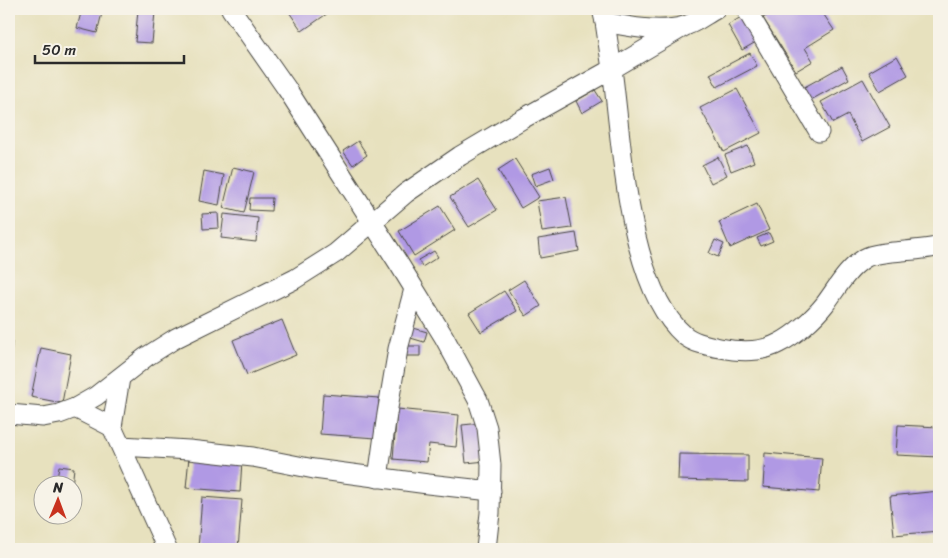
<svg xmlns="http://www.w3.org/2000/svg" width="948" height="558" viewBox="0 0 948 558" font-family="Sriracha,sans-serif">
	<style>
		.building { fill: #b099e4 }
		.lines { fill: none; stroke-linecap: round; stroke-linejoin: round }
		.street-casing { stroke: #474641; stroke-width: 21 }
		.street { stroke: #fff; stroke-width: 19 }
	</style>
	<rect width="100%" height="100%" fill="#f7f3e8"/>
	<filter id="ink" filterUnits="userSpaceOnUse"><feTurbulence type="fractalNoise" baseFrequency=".02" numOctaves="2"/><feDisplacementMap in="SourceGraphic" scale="10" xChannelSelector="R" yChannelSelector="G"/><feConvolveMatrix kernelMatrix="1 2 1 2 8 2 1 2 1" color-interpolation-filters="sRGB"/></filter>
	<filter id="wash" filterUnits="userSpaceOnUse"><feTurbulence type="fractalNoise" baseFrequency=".0096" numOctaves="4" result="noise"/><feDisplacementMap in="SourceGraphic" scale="20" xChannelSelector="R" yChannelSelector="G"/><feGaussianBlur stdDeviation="1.12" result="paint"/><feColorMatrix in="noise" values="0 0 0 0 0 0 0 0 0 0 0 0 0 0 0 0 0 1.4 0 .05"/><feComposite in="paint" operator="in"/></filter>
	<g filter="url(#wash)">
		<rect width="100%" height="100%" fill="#e7e1be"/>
		<g id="blocks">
			<g class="building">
				<path d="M82,9H103L97,33L77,28Z"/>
				<path d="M287,9H330L331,11L302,31Z"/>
				<path d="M778,9H820L834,30L805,48L813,61L796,71L763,18Z"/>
				<path d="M138,10L155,12L152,43L135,42Z"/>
				<path d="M741,17L756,42L742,50L728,25Z"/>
				<path d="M750,53L757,66L717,87L710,74Z"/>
				<path d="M897,56L908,75L880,91L869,72Z"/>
				<path d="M842,66L849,79L809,101L801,89Z"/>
				<path d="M863,79L890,127L862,142L848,115L833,123L821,102Z"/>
				<path d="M737,89L761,133L724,152L700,108Z"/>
				<path d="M595,90L602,101L582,113L576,101Z"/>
				<path d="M358,141L367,155L353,165L343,151Z"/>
				<path d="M748,146L754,162L731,171L725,155Z"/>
				<path d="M718,157L727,175L711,183L702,165Z"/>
				<path d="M515,159L539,197L521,208L498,170Z"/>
				<path d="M233,167L254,172L244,213L223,208Z"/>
				<path d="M550,167L554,179L535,186L531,174Z"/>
				<path d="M204,171L224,175L219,205L199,201Z"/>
				<path d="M478,180L497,210L469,227L450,197Z"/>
				<path d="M566,197L572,228L542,232L537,201Z"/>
				<path d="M250,198H272L271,211L249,210Z"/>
				<path d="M757,204L769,230L730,248L719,222Z"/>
				<path d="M440,206L455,230L414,256L399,231Z"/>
				<path d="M218,213L219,228L203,229L202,214Z"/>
				<path d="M224,214L258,218L256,242L221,238Z"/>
				<path d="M576,233L579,251L540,258L538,239Z"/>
				<path d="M769,233L773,241L761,246L757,238Z"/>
				<path d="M715,240L724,244L718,257L709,253Z"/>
				<path d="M434,251L438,257L422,267L418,260Z"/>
				<path d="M524,280L541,306L526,316L508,290Z"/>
				<path d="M504,291L517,311L481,332L469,313Z"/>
				<path d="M282,320L296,355L247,375L233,340Z"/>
				<path d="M407,326L427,332L424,342L404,336Z"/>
				<path d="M9,339H12L11,362H9Z"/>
				<rect x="404" y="346" width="16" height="10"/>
				<path d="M41,348L71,354L62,403L31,397Z"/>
				<path d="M323,394L379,398L376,438L320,434Z"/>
				<path d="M397,409L459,415L456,447L429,444L427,462L393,459Z"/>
				<path d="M482,423L486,461L466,463L462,425Z"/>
				<path d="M898,425L939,427V457L896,455Z"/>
				<path d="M765,453L822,458L819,492L763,487Z"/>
				<path d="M679,454L748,455V482L678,480Z"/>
				<path d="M189,457L242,461L240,492L186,488Z"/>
				<path d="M59,466L74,468L72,486H56Z"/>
				<path d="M939,491V531L894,535L890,496Z"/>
				<path d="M202,497L242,500L238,549H198Z"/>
			</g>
		</g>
	</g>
	<g filter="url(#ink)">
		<use href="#blocks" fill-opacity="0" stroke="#474641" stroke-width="1"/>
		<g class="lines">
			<defs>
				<g id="street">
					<path d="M231,9L287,89L399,264L444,337L478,400L487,428L491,465L490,513L486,549"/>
					<path d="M602,9L605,22C629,27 660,33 684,26C695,24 706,14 716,9"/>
					<path d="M746,9L819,132"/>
					<path d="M685,26L612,69C622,141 627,285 684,335C693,343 709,346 720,348C740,352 761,353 779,343C794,336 815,317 825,304C837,288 847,269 865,258C878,250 921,252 939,246"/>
					<path d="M120,378L112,427L167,549"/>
					<path d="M75,408L112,427"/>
					<path d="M9,414L43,417L59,414L75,408L96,396L146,357L176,338L295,279L336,253L406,193L460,156L524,118L612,69L605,22"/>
					<path d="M121,446L189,450L253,457L314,469L428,484L491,491"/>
					<path d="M378,478L387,414L398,349L414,289"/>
				</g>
			</defs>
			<use href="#street" class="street-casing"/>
			<use href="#street" class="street"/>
		</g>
	</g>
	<rect width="948" height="558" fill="none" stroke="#f7f3e8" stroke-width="30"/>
	<g transform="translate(58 500) rotate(1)"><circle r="24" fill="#f7f3e8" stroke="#a5a39c"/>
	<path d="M0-4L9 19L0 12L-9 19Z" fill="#c8321e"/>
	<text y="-8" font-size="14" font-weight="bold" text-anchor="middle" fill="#2b2b2b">N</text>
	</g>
	<path d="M35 55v8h149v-8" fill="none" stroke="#2b2b2b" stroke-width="2.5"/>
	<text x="42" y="55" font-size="15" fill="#2b2b2b" stroke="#f7f3e8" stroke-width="4" paint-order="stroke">50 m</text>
</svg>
